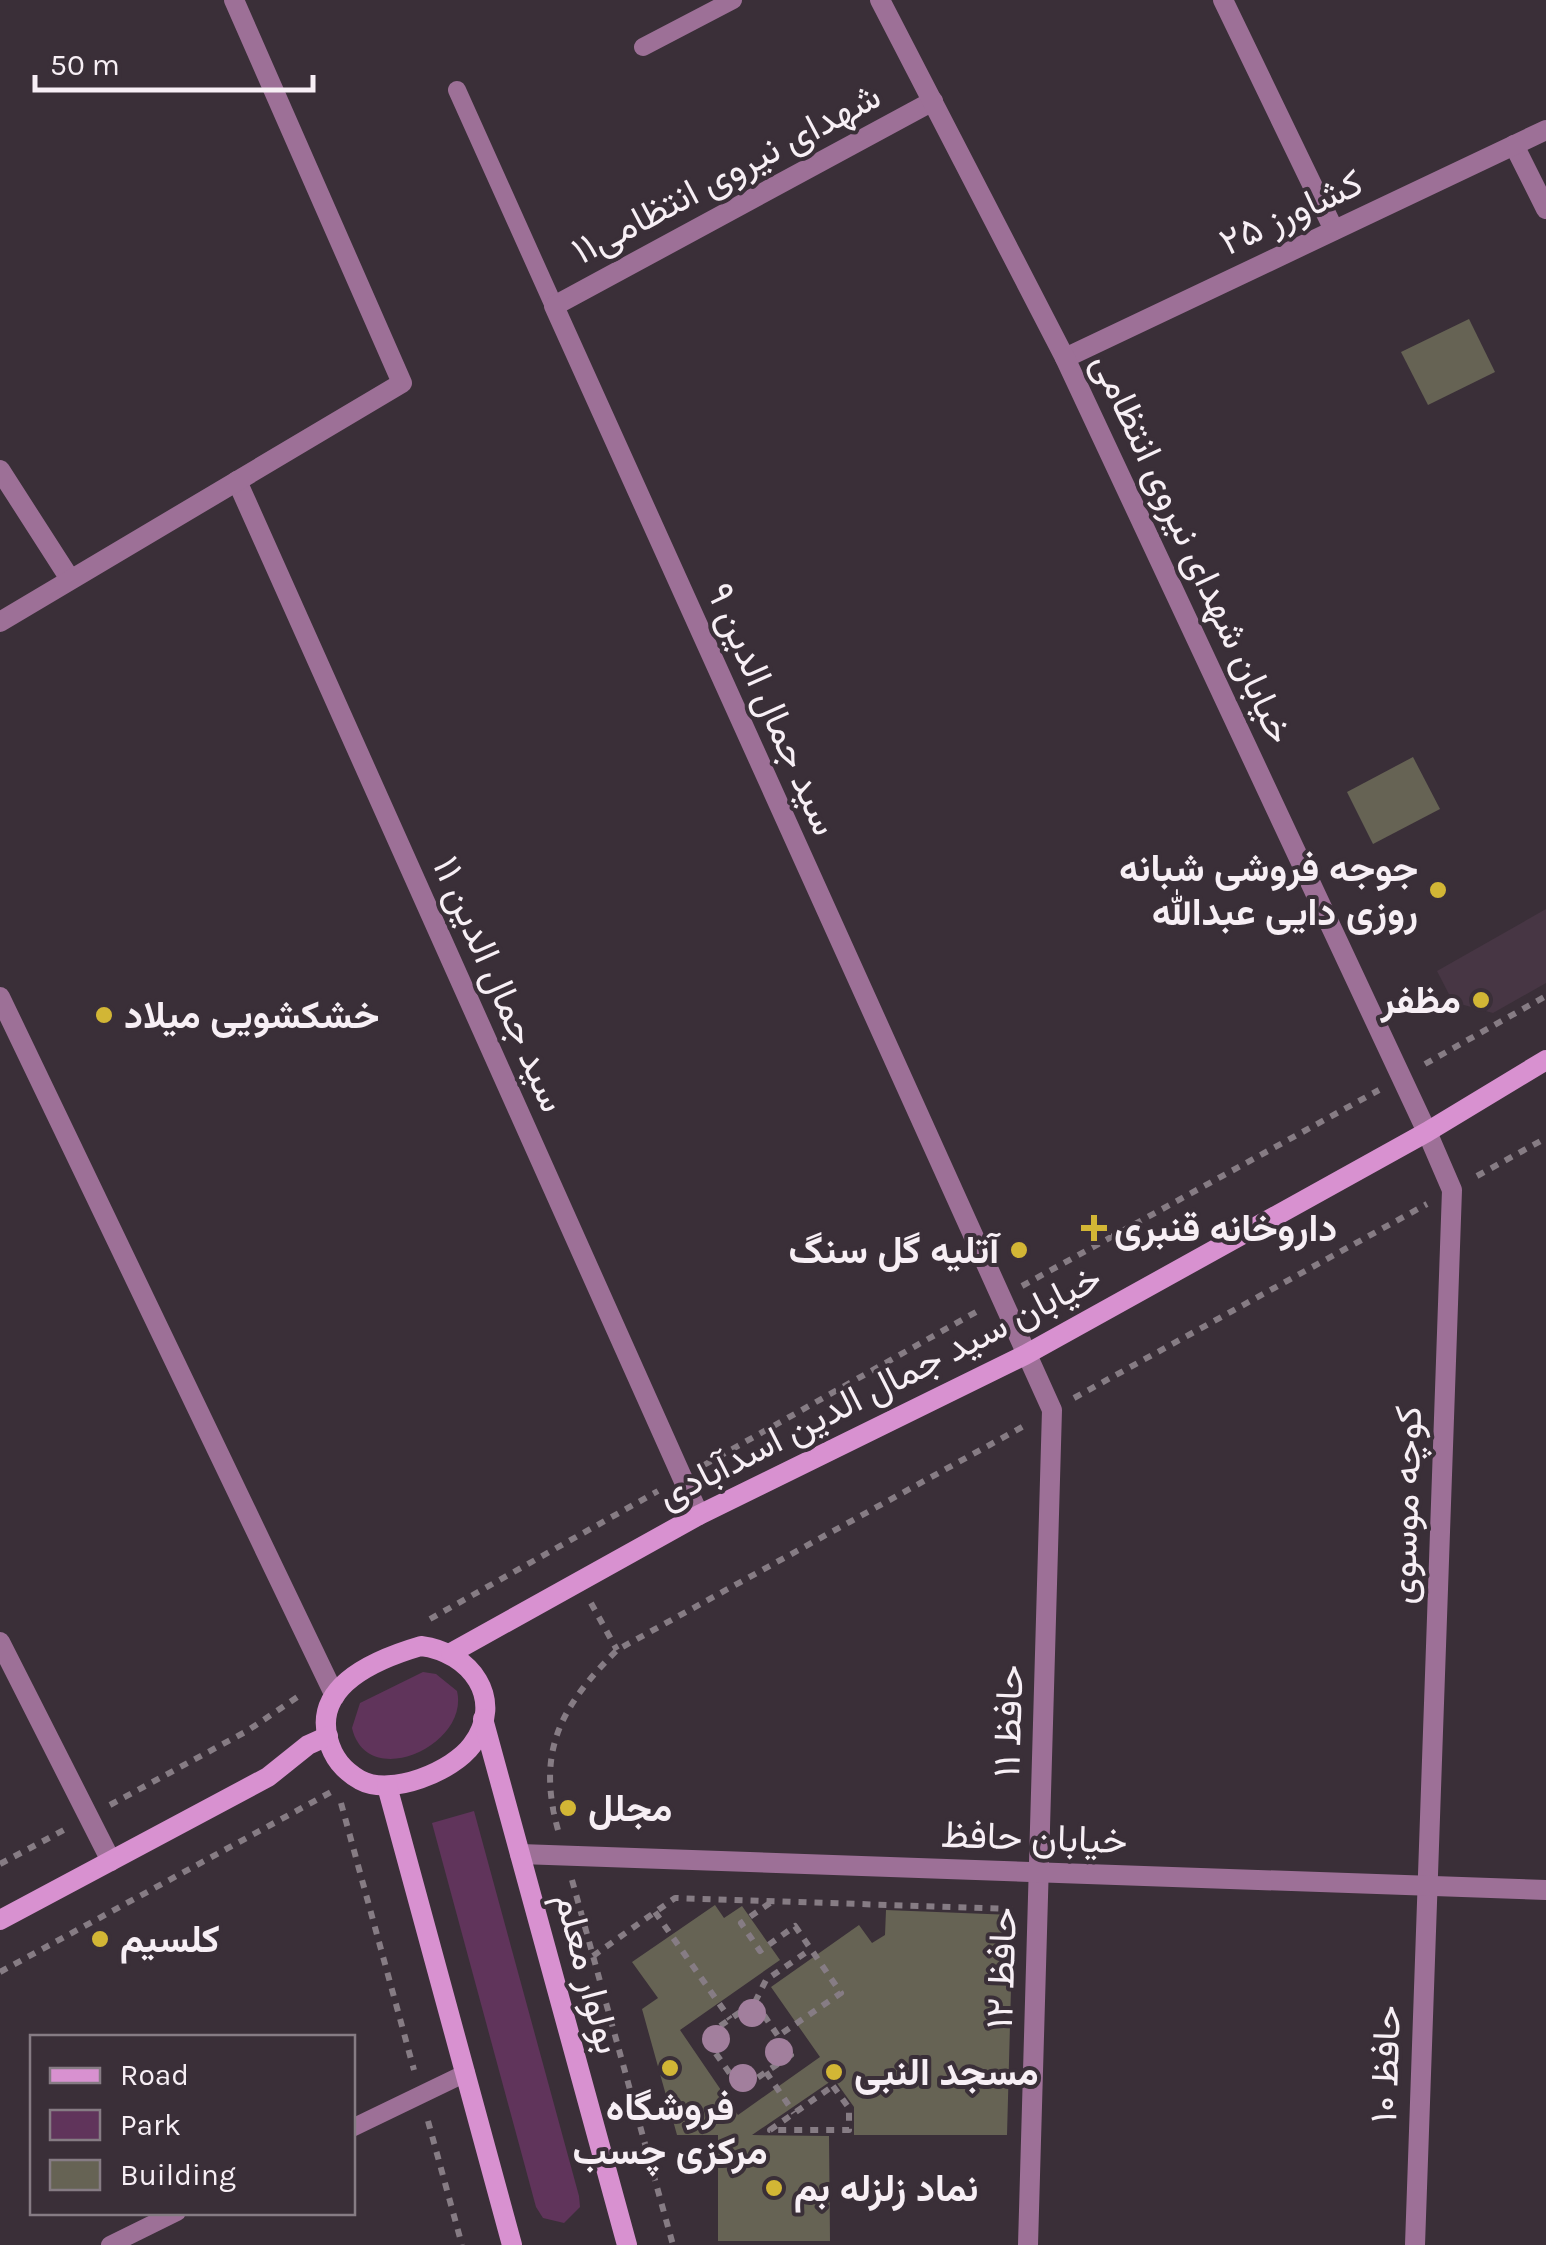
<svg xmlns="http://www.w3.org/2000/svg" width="1546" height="2245" viewBox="0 0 1546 2245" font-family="Karla,Vazirmatn,sans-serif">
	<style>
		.built { fill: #473644 }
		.green { fill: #60345b }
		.building { fill: #666354 }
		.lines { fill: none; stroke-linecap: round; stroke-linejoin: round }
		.path { stroke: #867c84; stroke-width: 6; stroke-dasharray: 8 8; stroke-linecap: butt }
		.service { stroke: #9d7097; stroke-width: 18 }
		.minor { stroke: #9d7097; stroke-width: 20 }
		.tertiary { stroke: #9d7097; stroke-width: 20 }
		.secondary { stroke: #d891d0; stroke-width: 20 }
		.tree { fill: #a27f9d }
		.poi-dot { fill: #d2b635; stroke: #3a2f38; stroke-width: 4 }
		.labels { text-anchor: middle; stroke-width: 8; stroke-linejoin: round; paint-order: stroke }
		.street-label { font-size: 38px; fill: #f7eff5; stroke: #3a2f38 }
		.poi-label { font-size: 38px; font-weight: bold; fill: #f7eff5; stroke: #3a2f38; text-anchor: start }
	</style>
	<rect width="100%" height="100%" fill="#3a2f38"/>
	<path class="built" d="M1546,909V983L1493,1013L1453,1002L1437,971Z"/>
	<g class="green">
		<path d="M423,1672L436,1674L457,1691C470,1745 367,1792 352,1728L360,1703Z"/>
		<path d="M474,1811L579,2196L580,2207L564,2223L543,2218L536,2207L432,1823Z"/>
	</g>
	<g class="building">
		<path d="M1469,319L1495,372L1428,405L1401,352Z"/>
		<path d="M1413,757L1440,809L1373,844L1347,792Z"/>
		<path d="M715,1905L724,1918L742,1906L780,1960L680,2030L738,2115L820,2057L771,1987L859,1925L872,1943L885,1935L886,1910L1013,1915L1007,2135H854V2107L834,2079L752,2135L829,2136L830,2241H718V2135H677L642,2009L658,1998L632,1962Z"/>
	</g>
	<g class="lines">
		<g class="path">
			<path d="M1425,1064L1546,996"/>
			<path d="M1477,1176L1546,1138"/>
			<path d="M1022,1286L1379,1090"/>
			<path d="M1074,1398L1427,1204"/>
			<path d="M704,1465L976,1312"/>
			<path d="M591,1603L617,1650"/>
			<path d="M430,1619L658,1491"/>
			<path d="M341,1803L414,2070"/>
			<path d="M110,1805L247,1731L302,1694"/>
			<path d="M558,1830C536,1751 561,1706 617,1650L1024,1426"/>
			<path d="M0,1864L64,1830"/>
			<path d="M572,1880L673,2245"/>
			<path d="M770,1903L741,1923L760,1951L795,1926L841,1993L778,2036"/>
			<path d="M655,1912L730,2019"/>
			<path d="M593,1956L675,1898L1012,1909"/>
			<path d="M0,1972L333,1791"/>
			<path d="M755,2002L791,2055L741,2089L704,2037Z"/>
			<path d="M755,2002L766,1980L811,1949"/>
			<path d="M766,2072L794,2113"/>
			<path d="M833,2086L849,2108V2130H770Z"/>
			<path d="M428,2121L462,2245"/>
		</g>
		<g class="service">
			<path d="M643,47L733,0"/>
			<path d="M457,90L554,306"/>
			<path d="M352,2128L466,2073"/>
			<path d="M110,2245L177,2212"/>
		</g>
		<g class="minor">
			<path d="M1223,0L1334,230"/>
			<path d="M933,101L554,306L1052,1410L1028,2245"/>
			<path d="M1514,145L1546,209"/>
			<path d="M1065,358L1546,130"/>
			<path d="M0,470L70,579"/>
			<path d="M237,481L699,1515"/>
			<path d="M0,622L402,383L234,0"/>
			<path d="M0,1642L111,1861"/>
			<path d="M1415,2245L1452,1190L1427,1132"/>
		</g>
		<g class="tertiary">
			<path d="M880,0L1065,358L1427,1132"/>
			<path d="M0,997L335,1696"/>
			<path d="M520,1854L1546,1890"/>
		</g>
		<g class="secondary">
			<path d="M421,1646C470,1652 506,1699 472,1745C453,1771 391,1797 360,1780C343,1770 333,1758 328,1739C313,1684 380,1658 421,1646Z"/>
			<path d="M451,1653L699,1515L1025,1355L1427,1132L1546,1060"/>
			<path d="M483,1719L627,2245"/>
			<path d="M387,1786L512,2245"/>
			<path d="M0,1920L268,1777L308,1745L328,1736"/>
		</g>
	</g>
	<g class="tree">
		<circle cx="752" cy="2013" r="14"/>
		<circle cx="716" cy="2039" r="14"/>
		<circle cx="779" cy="2052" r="14"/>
		<circle cx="743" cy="2078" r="14"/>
	</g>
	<g class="poi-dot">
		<circle cx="1438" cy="890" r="10"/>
		<circle cx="1481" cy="1000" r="10"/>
		<circle cx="104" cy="1015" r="10"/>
		<path d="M1089 1213h10v10h10v10h-10v10h-10v-10h-10v-10h10z"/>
		<circle cx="1019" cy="1250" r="10"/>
		<circle cx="568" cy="1808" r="10"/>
		<circle cx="100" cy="1939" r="10"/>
		<circle cx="670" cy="2068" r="10"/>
		<circle cx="834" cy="2072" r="10"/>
		<circle cx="774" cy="2188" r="10"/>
	</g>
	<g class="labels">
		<g class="street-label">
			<text transform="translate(726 173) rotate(-28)" y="13">شهدای نیروی انتظامی۱۱</text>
			<text transform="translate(1291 212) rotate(-25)" y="13">کشاورز ۲۵</text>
			<text transform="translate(1193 548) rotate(65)" y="13">خیابان شهدای نیروی انتظامی</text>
			<text transform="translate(773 709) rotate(66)" y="13">سید جمال الدین ۹</text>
			<text transform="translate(500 984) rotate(66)" y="13">سید جمال الدین ۱۱</text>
			<text transform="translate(879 1386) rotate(-27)" y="13">خیابان سید جمال الدین اسدآبادی</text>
			<text transform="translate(1405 1505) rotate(-88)" y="13">کوچه موسوی</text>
			<text transform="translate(1008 1721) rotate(-88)" y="13">حافظ ۱۱</text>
			<text transform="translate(1034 1837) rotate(2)" y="13">خیابان حافظ</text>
			<text transform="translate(1001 1968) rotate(-88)" y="13">حافظ ۱۲</text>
			<text transform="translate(589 1973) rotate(75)" y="13">بولوار معلم</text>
			<text transform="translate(1385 2064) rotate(-88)" y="13">حافظ ۱۰</text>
		</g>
		<g class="poi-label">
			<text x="1418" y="881" text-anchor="end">جوجه فروشی شبانه<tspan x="1418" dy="44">روزی دایی عبدالله</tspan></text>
			<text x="1461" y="1013" text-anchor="end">مظفر</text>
			<text x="124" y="1028">خشکشویی میلاد</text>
			<text x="1114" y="1241">داروخانه قنبری</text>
			<text x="999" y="1263" text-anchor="end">آتلیه گل سنگ</text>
			<text x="588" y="1821">مجلل</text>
			<text x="120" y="1952">کلسیم</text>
			<text x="854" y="2085">مسجد النبی</text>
			<text x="670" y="2120" text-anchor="middle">فروشگاه<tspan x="670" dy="44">مرکزی چسب</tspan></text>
			<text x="794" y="2201">نماد زلزله بم</text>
		</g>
	</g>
	<rect x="30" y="2035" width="325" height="180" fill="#3a2f38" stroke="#867c84" stroke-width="2.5"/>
	<rect x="50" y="2068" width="50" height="15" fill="#d891d0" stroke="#867c84" stroke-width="2.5"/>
	<text x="120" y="2085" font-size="30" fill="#f7eff5">Road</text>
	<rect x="50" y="2110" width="50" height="30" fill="#60345b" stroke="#867c84" stroke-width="2.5"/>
	<text x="120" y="2135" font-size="30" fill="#f7eff5">Park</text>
	<rect x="50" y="2160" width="50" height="30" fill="#666354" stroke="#867c84" stroke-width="2.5"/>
	<text x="120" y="2185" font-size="30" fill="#f7eff5">Building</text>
	<path d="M35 75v15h278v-15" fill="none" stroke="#f7eff5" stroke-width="5"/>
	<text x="50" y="75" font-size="30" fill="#f7eff5" stroke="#3a2f38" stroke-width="8" paint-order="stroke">50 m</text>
</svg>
